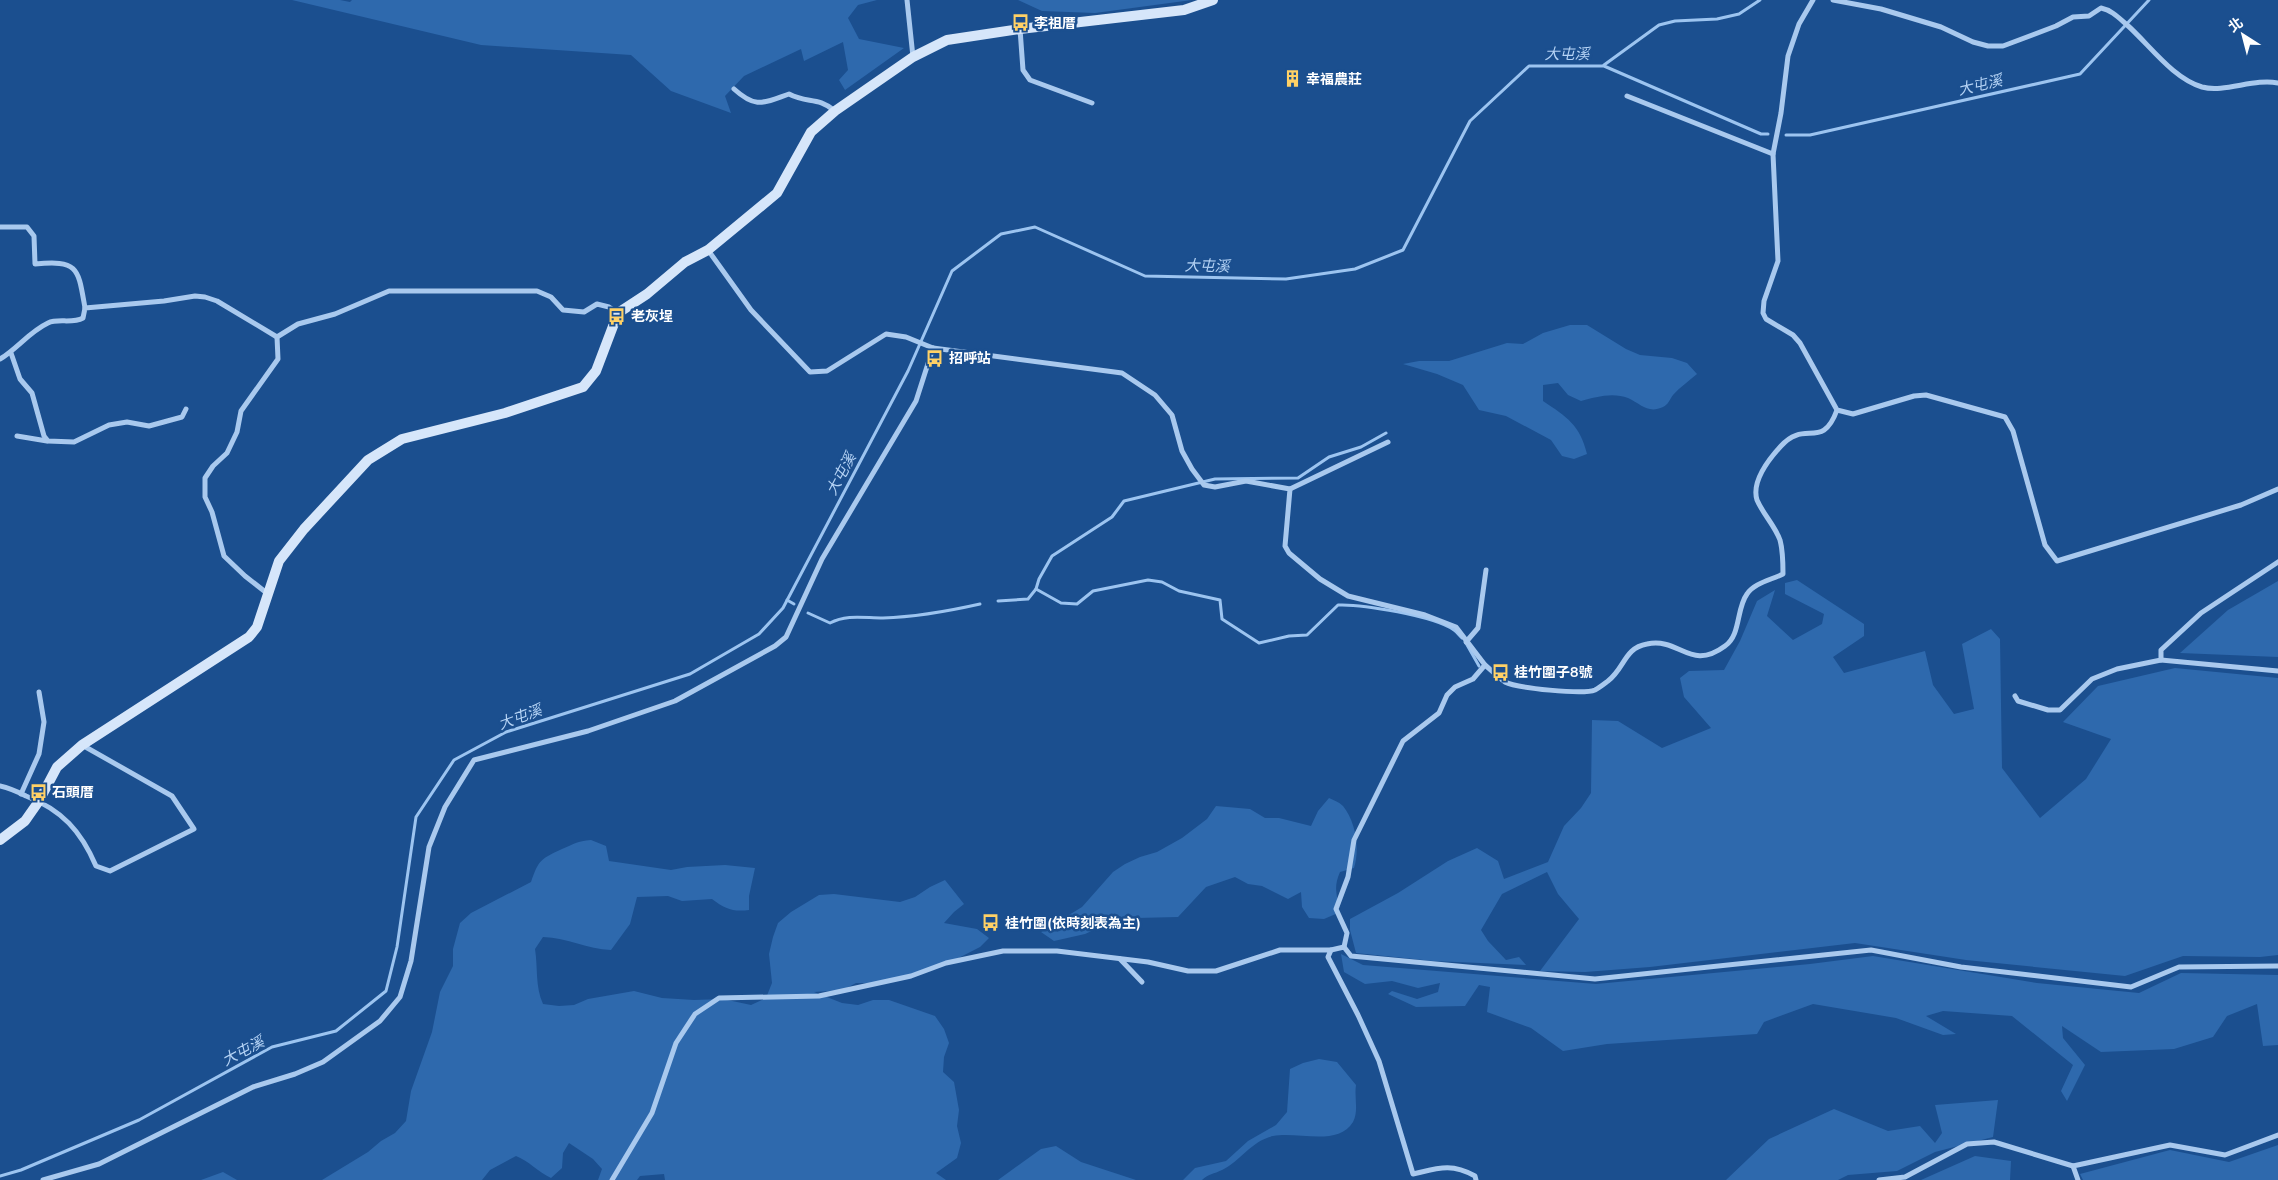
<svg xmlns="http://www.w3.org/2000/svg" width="2278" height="1180" viewBox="0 0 2278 1180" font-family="'Nunito Sans','Noto Sans TC',sans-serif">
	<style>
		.green { fill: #2e69ad }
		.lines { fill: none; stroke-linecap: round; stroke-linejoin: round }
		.stream { stroke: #9cc4f0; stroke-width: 3 }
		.street { stroke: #a9c9ee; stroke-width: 5 }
		.secondary { stroke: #d6e6fa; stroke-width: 10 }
		.labels { text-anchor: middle; stroke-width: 5; stroke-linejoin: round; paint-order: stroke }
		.poi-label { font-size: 14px; font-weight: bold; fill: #fff; stroke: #1b4f8f; text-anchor: start }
		.water-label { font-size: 15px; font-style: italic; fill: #b5d3f5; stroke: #1b4f8f }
	</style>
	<rect width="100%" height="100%" fill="#1b4f8f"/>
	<g class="green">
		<path d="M292,0H340L350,2L352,0H877L858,5L848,18L859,39L904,48L845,90L839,80L848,70L843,42L804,61L801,49L744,76L725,96L731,113L671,91L631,55L481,45Z"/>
		<path d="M1018,0H1192L1095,13L1042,11Z"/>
		<path d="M1570,325H1587L1626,349L1640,355L1672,358L1687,363L1697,374C1689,381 1680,387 1673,395C1670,399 1668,405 1663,407C1648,414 1641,404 1628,398C1613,392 1595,397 1581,401L1568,395L1558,383L1543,385V401C1567,417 1580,425 1587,454L1574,459L1562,456L1551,440L1506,416L1479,410L1463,385L1437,374L1403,364L1419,361H1449L1507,343L1523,344L1543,333Z"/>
		<path d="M1797,580L1864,624V636L1833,657L1844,673L1925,651L1933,685L1954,714L1974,709L1962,644L1991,629L2000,639L2002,768L2040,818L2086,779L2111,739L2063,722L2098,686L2175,668L2278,678V955L2260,957L2183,956L2125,976L1966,960L1855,943L1650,967L1585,972L1540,971L1579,919L1558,894L1547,872L1502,894L1481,930L1488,941L1506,960L1519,957L1526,965L1433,961L1356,953L1350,930V919L1398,893L1448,861L1477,848L1498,861L1504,879L1548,862L1564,826L1581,808L1591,793L1592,720L1618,721L1662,748L1711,728L1684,697L1680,678L1689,671L1724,670L1740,641L1757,601L1775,590L1767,616L1793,640L1822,624L1824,614L1785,594V583Z"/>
		<path d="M2278,581V657L2180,653L2228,610Z"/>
		<path d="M1329,798C1333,800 1339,802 1343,806C1356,822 1360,849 1354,868L1340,872C1332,890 1339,895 1338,913L1324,919L1309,918L1302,907L1301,892L1288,899L1262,886L1248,884L1235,877L1206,887L1178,917L1136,918L1109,923L1085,934L1054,941L1041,932L1082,907L1113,872L1125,864L1140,857L1157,852L1182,838L1207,819L1216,806L1250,809L1265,818H1279L1311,826L1318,811Z"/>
		<path d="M591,840L606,846L609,861L671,870L687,867L725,865L755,868L749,896V910C733,912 725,909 712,899L682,901L668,896L637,897L630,924L611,950C587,949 568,938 543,937L535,949C538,968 535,986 543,1004L559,1006L574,1005L588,999L634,991L662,998L694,1000L723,999L751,1005L766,998L772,983L769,954L773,937L778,923L791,912L819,895L834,894L900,902L915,897L930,887L945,880L964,904L954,912L944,923L977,929L989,938L980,947L941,967L872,983H856L843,990L814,992L842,1003L858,1005L873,1000H889L935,1016L944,1029L949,1043L944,1057L943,1072L954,1082L959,1110L957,1126L961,1143L957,1158L936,1173L946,1180H665L664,1174L640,1176L637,1180H598L602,1169L593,1159L569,1143L563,1153L562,1168L551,1178C538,1172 529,1161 516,1156L490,1170L482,1180H322L368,1152L381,1141L395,1133L406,1121L411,1091L432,1032L440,992L453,966V949L460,923L471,913L531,882C539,859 541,859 562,849C574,844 577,841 591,840Z"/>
		<path d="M1341,954L1363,965L1596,984L1810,964L1873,956L2037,983L2139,993L2181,973L2278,975V1045L2263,1046L2257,1004L2227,1016L2213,1037L2174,1049L2101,1052L2062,1026L2063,1038L2085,1065L2067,1101L2061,1091L2073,1065L2012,1016L1943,1011L1926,1016L1956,1034L1943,1035L1896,1018L1813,1004L1764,1022L1757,1034L1607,1044L1563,1051L1531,1028L1487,1012L1490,987L1479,985L1465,1006L1416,1007L1388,994L1392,991L1417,999L1438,992L1440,983L1418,988L1392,981L1365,984L1344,972Z"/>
		<path d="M1319,1059L1337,1062L1356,1085C1354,1098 1359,1110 1353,1122C1338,1147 1298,1131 1273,1136C1251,1141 1241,1161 1222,1170C1214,1174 1208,1174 1202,1180H1183L1195,1168L1226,1161L1248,1141L1276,1125L1287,1112L1290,1069L1303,1063Z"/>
		<path d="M1998,1100L1993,1137L1935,1152L1897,1171L1848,1175L1838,1180H1726L1769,1139L1834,1109L1888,1131L1920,1126L1935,1143L1942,1133L1935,1105Z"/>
		<path d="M2278,1145V1180H2083L2080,1174L2170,1150L2229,1162Z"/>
		<path d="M1056,1146L1081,1162L1136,1180H998L1041,1149Z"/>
		<path d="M1975,1156L2011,1161L2010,1180H1921Z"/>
		<path d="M223,1172L237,1180H201Z"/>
	</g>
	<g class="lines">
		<g class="stream">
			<path d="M1604,65L1659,25L1675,21L1717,19L1739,14L1760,0"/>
			<path d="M1786,135H1810L2080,74L2149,0"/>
			<path d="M1036,589L1061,603L1077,604L1093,591L1148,580L1162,582L1179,591L1220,600L1222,619L1259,643L1289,636L1307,635L1338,605C1362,604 1434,616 1454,630C1457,632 1459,635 1462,638"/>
			<path d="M787,600L794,604"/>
			<path d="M998,601L1028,599L1036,589L1039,579L1052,556L1112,517L1124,501L1215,479L1298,478L1329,457L1361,447L1386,433"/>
			<path d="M808,613L830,623C847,614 864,618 883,618C915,617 949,611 980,604"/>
			<path d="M1466,643L1479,666"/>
			<path d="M0,1176L21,1170L139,1120L272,1047L336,1031L386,991L397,947L416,817L454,760L506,732L690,674L759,634L783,608L908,371L952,271L1001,234L1035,227L1145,276L1286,279L1355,269L1403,250L1470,121L1529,66H1604L1761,134H1768"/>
		</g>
		<g class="street">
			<path d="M907,0L913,57"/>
			<path d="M1813,0L1799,24L1788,56L1781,113L1773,154L1778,261L1764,301L1763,313L1766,319L1793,335L1800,343L1837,410L1853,414L1914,396L1926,395L2005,417L2013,431L2045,545L2057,561L2241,505L2278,489"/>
			<path d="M1833,0L1881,9L1941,27L1973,42L1988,46H2003L2056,26L2073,17L2089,16L2101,8C2111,10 2118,17 2126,24C2149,44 2172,78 2202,87C2225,93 2254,78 2278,83"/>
			<path d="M1020,29L1023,70L1030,80L1092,103"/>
			<path d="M734,89C756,109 763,103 789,94C808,104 817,96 835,111"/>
			<path d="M1627,96L1773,154"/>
			<path d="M0,227H27L34,236L35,264C79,260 78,268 85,308"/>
			<path d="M708,250L751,310L810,372L827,371L886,334L906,337L933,348L1122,373L1155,395L1172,415L1182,451L1192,469L1204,485L1215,487L1246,481L1290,489L1285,546L1289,553L1320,579L1348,596L1425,615L1456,627L1485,665L1473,679L1455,687L1447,695L1439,713L1403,741L1354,840L1348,877L1336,909L1347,933L1344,947"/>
			<path d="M11,353L20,379L32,393L44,436L48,441L74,442L109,425L127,422L149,426L182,417L186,409"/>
			<path d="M0,359C17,349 29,332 48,323C58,318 72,324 83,318L85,308L164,301L195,296L205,297L217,301L277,337"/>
			<path d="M17,436L47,441"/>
			<path d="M1290,489L1388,442"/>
			<path d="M268,594L245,576L224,556L212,512L205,497V478L213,466L227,453L237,432L241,411L278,359L277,337L298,324L335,314L389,291H537L551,297L563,310L584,312L597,304L609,307L618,313"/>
			<path d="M1466,642L1478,628L1486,570"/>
			<path d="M2161,660L2278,671"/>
			<path d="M1485,665C1491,670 1498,677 1505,682C1516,688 1583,695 1595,690C1599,688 1604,684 1608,681C1625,668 1624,648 1647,644C1680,637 1690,672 1725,646C1741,635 1736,609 1747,594C1754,583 1771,580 1783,574C1783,563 1783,551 1780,540C1775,526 1763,514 1757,500C1751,481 1770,458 1781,446C1805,419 1822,451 1837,410"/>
			<path d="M2015,696L2018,701L2048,710H2060L2092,679L2117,669L2161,660V650L2201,613L2278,562"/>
			<path d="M0,786C9,788 18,792 26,796C62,810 81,831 96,866L110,871L194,829L172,796L82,745"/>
			<path d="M21,794L39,754L44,722L39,692"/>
			<path d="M1331,950L1344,947L1351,956L1595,979L1871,950L1961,967L2131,987L2179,967L2278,966"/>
			<path d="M1120,959L1142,982"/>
			<path d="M43,1180L99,1164L253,1087L295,1074L323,1062L380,1021L400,997L411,961L429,847L445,807L474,760L588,731L675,701L775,646L786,637L822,559L916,401L933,348"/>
			<path d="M612,1180L652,1113L676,1043L695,1014L719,998L819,996L911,976L946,963L1003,951H1057L1148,962L1188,971H1216L1280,950H1331L1328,957L1358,1015L1379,1061L1413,1174C1439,1168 1451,1163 1475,1176L1476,1180"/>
			<path d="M1879,1180L1905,1177L1967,1144L1994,1142L2073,1166"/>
			<path d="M2078,1180L2073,1166L2170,1145L2225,1155L2278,1135"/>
		</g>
		<path class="secondary" d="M0,840L25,821L39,801L57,767L82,745L249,637L257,627L279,561L304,529L368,460L402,439L505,413L583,387L596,371L618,313L647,294L685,262L708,250L777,193L811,132L835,111L913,57L947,40L1020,29L1184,10L1213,0"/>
	</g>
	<defs>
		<symbol id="bus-bare" viewBox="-9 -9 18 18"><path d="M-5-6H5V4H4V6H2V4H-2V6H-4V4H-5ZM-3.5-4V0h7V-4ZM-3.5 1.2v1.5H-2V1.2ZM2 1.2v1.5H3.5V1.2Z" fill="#ffd166" stroke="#1b4f8f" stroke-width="2.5" paint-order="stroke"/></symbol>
		<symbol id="building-bare" viewBox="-9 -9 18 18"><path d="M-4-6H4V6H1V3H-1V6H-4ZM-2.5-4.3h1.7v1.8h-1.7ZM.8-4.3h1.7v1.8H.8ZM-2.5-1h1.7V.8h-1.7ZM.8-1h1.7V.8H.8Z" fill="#ffd166" stroke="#1b4f8f" stroke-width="2.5" paint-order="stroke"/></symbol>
	</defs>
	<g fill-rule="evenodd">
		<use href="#bus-bare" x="1008" y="10" width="25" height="25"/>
		<use href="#building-bare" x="1280" y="66" width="25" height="25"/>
		<use href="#bus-bare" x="604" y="304" width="25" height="25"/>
		<use href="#bus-bare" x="922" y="346" width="25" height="25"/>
		<use href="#bus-bare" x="1488" y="660" width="25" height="25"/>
		<use href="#bus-bare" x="26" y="780" width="25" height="25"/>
		<use href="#bus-bare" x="978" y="910" width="25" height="25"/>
	</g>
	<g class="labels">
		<g class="poi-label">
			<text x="1034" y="28">李祖厝</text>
			<text x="1306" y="84">幸福農莊</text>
			<text x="631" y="321">老灰埕</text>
			<text x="949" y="363">招呼站</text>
			<text x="1514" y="677">桂竹圍子8號</text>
			<text x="52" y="797">石頭厝</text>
			<text x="1005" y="928">桂竹圍(依時刻表為主)</text>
		</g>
		<g class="water-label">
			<text x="1567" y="59">大屯溪</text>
			<text transform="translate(1980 85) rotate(-13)" y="5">大屯溪</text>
			<text transform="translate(1207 266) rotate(1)" y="5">大屯溪</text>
			<text transform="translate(841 474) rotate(-62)" y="5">大屯溪</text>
			<text transform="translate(520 717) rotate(-20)" y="5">大屯溪</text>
			<text transform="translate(243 1051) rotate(-28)" y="5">大屯溪</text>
		</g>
	</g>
	<g transform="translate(2243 35) rotate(324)" stroke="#1b4f8f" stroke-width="4" paint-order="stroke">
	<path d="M0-4L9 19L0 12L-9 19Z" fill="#ffffff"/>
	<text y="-8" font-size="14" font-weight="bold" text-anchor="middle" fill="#ffffff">北</text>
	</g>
</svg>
